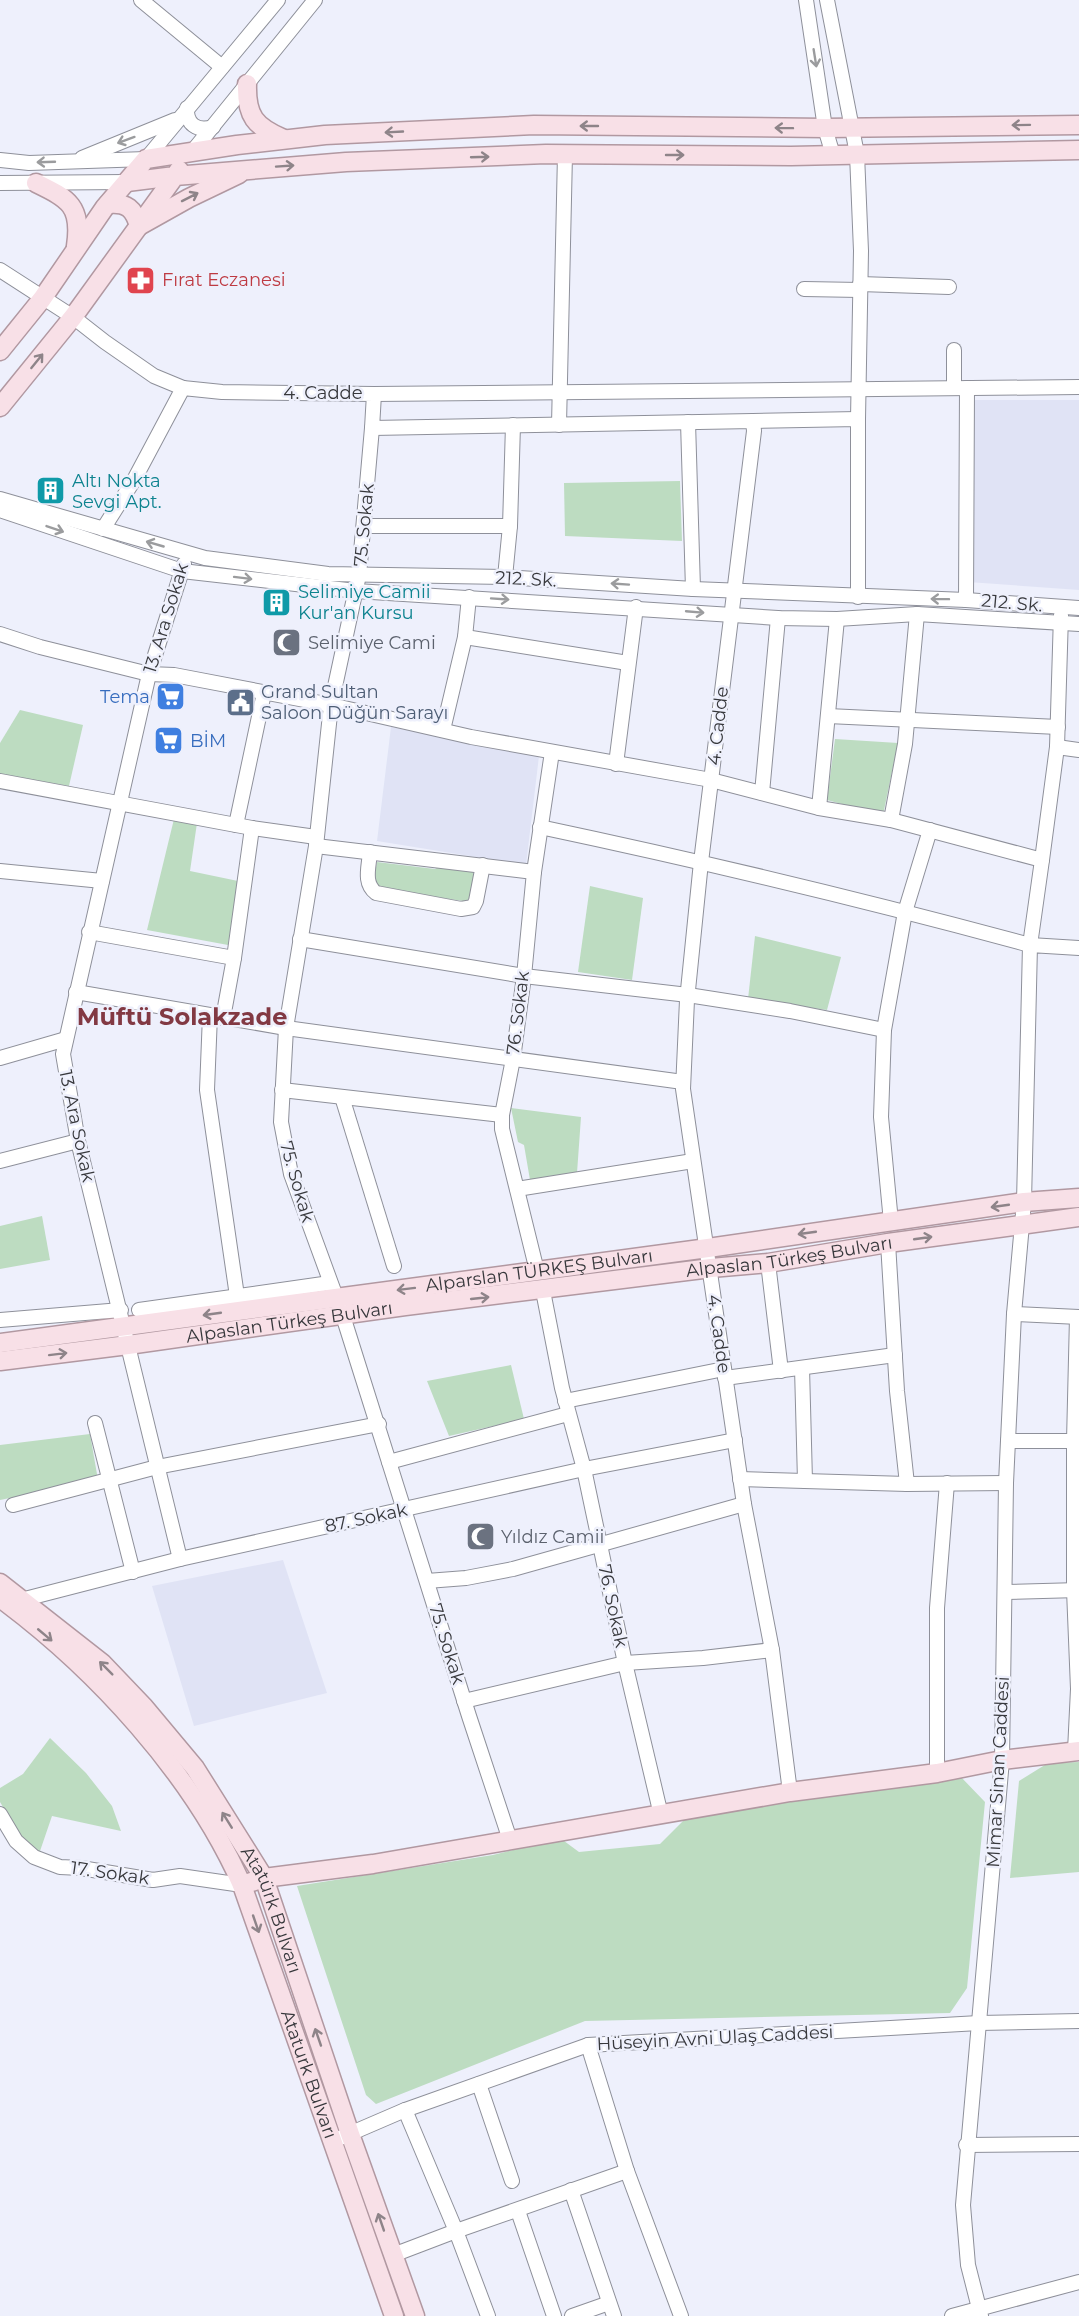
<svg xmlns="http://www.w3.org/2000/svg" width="1079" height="2316" viewBox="0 0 1079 2316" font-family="Montserrat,sans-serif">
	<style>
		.built { fill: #e0e3f5 }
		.green { fill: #bddcc1 }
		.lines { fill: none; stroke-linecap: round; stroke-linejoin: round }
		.minor-casing { stroke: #8e909a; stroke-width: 16 }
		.major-casing { stroke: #b198a1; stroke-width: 21 }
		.minor { stroke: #fff; stroke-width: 14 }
		.major { stroke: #f8e0e7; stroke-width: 18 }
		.oneway { stroke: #9b9c9e }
		.oneway2 { stroke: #8e8489 }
		.labels { text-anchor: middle; stroke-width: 5; stroke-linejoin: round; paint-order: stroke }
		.health-label { font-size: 18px; fill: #be3a42; stroke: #eef0fc; text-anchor: start }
		.street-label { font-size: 18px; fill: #37383c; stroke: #eef0fc }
		.culture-label { font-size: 18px; fill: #0d838f; stroke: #eef0fc; text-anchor: start }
		.worship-label { font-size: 18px; fill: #5b616d; stroke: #eef0fc; text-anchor: start }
		.service-label { font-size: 18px; fill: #4e5e75; stroke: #eef0fc; text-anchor: start }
		.shop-label { font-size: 18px; fill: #366cbe; stroke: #eef0fc; text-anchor: end }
		.district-label { font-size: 24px; font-weight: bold; fill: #823943; stroke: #eef0fc }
	</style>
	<rect width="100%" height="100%" fill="#eef0fc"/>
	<g class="built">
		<path d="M970,400H1079V590L968,582Z"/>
		<path d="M391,727L539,756L526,865L377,841Z"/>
		<path d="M283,1560L327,1693L194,1726L152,1586Z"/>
	</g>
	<g class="green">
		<path d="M680,481L682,541L565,536L564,483Z"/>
		<path d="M20,710L83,725L69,786L0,775V743Z"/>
		<path d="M835,739L898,743L883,815L827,800Z"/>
		<path d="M174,819L197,823L190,871L238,881L228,945L147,930Z"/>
		<path d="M377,862L435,869L443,864L476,868L470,902L379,889L374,879Z"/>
		<path d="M590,886L643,898L632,980L578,972Z"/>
		<path d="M755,936L841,957L827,1010L748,999Z"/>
		<path d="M511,1108L581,1117L577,1173L530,1180L524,1145L518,1142Z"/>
		<path d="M42,1216L50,1260L0,1269V1226Z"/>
		<path d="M511,1365L524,1419L449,1436L427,1381Z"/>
		<path d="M90,1434L98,1480L0,1500V1445Z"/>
		<path d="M50,1738L86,1773L112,1806L121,1831L52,1816L39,1854L24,1842L0,1802V1788L23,1774Z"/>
		<path d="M1079,1762V1872L1010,1878L1019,1781L1048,1763Z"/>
		<path d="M960,1776L985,1802L967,1988L950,2013L585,2021L376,2104L366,2095L297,1886L493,1855L560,1838L579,1852L660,1844L686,1818Z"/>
	</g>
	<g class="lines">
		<defs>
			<g id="minor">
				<path d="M141,0L222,67"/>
				<path d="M806,0L825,128L833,155"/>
				<path d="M827,0L857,154L861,251L858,419"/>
				<path d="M187,108C186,124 197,132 213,127"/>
				<path d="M192,152L315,0"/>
				<path d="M82,158L175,120"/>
				<path d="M0,160L29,163L146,159L278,0"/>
				<path d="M0,183L127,182"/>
				<path d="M0,270L73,317L105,342L154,376L183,388"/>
				<path d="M860,284L949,287"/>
				<path d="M804,289L860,290"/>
				<path d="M954,388V350"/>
				<path d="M374,394L1079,387"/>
				<path d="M753,421L858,419V597"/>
				<path d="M688,422L693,589"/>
				<path d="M559,425L565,154"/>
				<path d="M372,428L359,575L331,705L316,846L286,1028L281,1122L291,1174L343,1316L469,1716L510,1840"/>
				<path d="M0,499L205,558L328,574L505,577L693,589L966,600L1079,608"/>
				<path d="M0,510L182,571L356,591L778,618L837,619L917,614L1079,624"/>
				<path d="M365,526H510"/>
				<path d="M103,529L134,480L183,388L222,392L374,394L372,428L753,421L754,431L701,862L687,1000L683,1089L744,1504L772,1650L790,1792"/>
				<path d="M505,577L510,526L513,425"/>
				<path d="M966,600L967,388"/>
				<path d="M0,634L40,647L149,674L174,675L331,705L471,737L711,780L819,808L891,820L1042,860L1030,945C868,901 705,862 540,827"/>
				<path d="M465,637L628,663"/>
				<path d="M828,716L1058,727"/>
				<path d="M443,730L465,637L469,597"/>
				<path d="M1057,747L1079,750"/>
				<path d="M616,764L636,607"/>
				<path d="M0,781L252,828L316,837"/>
				<path d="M762,793L778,618"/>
				<path d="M819,808L837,619"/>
				<path d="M891,820L905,744L917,614"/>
				<path d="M236,825L264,693"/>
				<path d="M316,846L534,872"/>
				<path d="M370,852C369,867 363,883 376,893L461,909L473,907L476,901L483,865"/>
				<path d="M1042,860L1057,747L1061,615"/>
				<path d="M0,871L102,881"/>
				<path d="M89,932L234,958"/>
				<path d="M300,939L524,976L688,995L790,1011L884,1030"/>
				<path d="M76,992L286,1028L683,1082"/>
				<path d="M210,1015L207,1090L237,1296"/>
				<path d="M223,1018L234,958L252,828"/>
				<path d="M0,1058L66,1039"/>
				<path d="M282,1090L502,1115"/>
				<path d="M342,1097L394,1266"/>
				<path d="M0,1161L78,1141"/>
				<path d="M517,1189L693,1161"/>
				<path d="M891,1222L881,1117L884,1030L905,912L930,830"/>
				<path d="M888,1243L897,1391L907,1484"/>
				<path d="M768,1263L781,1371"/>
				<path d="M537,1271L502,1129V1115L513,1059L524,976L534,872L552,752"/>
				<path d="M543,1291L562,1388L584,1469L625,1663L661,1815"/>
				<path d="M139,1310L330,1283"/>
				<path d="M1014,1314L1079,1317"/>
				<path d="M0,1320L121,1310"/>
				<path d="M802,1368L805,1481"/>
				<path d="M725,1378L895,1355"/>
				<path d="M565,1401L724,1369"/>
				<path d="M95,1423L133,1572"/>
				<path d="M1008,1441H1079"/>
				<path d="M389,1462L568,1414"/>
				<path d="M740,1479L907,1484L1006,1483"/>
				<path d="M13,1505L157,1467L379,1424"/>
				<path d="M180,1559L78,1141L63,1054L149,674L184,564"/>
				<path d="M427,1581L466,1578L513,1569L744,1504"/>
				<path d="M1005,1592L1079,1590"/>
				<path d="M17,1601L180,1559L584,1469L735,1440"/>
				<path d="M464,1701L625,1663L703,1658L772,1650"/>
				<path d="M1075,1751L1078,1689L1074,1590V1441L1077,1317"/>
				<path d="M937,1773V1608L947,1483"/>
				<path d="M0,1814L16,1841L34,1857L60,1867L81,1868L153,1880L180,1876L242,1885"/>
				<path d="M588,2045L627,2171L681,2316"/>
				<path d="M479,2084L512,2181"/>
				<path d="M405,2110L456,2231L488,2316"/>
				<path d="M333,2141L405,2110L588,2045L979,2023L1079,2021"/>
				<path d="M966,2145L1079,2144"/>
				<path d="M571,2190L614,2316"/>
				<path d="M518,2211L554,2316"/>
				<path d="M393,2255L456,2231L627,2171"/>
				<path d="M572,2316L609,2303"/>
				<path d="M952,2316L1079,2282"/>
				<path d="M981,2316L968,2265L963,2205L1002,1760L1006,1483L1014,1314L1024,1202L1030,945L1079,948"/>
			</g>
			<g id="major">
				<path d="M247,84C246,116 255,127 284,139"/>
				<path d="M127,182L175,176L179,170"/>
				<path d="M36,183C69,199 82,206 76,246"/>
				<path d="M108,204C127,202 134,209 139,226L189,198L239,174"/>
				<path d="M0,351L42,299L105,207L146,159L237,145L325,135L534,125L825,128L1079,125"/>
				<path d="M0,407L73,317L175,176L346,162L546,154L791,156L1079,150"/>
				<path id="s1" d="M0,1343L708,1248L1024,1202L1079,1198"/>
				<path id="s2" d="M0,1361L128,1345L405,1306L711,1268L768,1263L888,1243L1079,1217"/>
				<path id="s3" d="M0,1583L102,1663L144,1707L195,1768L264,1878L350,2134L415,2316"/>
				<path id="s4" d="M0,1598C96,1669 193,1774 242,1885L394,2316"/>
				<path d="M242,1885L264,1878L373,1864L790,1792L937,1773L1002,1760L1079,1751"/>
			</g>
		</defs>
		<use href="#minor" class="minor-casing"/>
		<use href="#major" class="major-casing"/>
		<use href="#minor" class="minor"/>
		<use href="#major" class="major"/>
	</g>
	<defs><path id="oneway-shaft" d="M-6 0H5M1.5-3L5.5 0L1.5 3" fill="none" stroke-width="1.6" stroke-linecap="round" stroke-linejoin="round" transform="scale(1.5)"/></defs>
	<g class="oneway">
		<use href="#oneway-shaft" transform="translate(815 58) rotate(81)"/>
		<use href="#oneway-shaft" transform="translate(126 140) rotate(160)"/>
		<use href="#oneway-shaft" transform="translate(46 162) rotate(178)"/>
		<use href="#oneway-shaft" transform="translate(55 529) rotate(19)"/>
		<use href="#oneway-shaft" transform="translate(155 544) rotate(-164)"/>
		<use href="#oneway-shaft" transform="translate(243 578) rotate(7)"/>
		<use href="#oneway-shaft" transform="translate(620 584) rotate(-176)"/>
		<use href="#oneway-shaft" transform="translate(500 599) rotate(4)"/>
		<use href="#oneway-shaft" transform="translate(940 599) rotate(-179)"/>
		<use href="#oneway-shaft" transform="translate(695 612) rotate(5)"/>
	</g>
	<g class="oneway2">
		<use href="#oneway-shaft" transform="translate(1021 125) rotate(179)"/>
		<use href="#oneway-shaft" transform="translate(589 126) rotate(-180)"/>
		<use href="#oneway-shaft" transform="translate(784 128) rotate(-179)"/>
		<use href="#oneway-shaft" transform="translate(394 132) rotate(177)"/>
		<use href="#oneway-shaft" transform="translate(675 155)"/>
		<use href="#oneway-shaft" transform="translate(480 157) rotate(-2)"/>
		<use href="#oneway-shaft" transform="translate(285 166) rotate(-4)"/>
		<use href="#oneway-shaft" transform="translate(190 197) rotate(-27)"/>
		<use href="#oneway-shaft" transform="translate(37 361) rotate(-51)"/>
		<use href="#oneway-shaft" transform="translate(1000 1206) rotate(172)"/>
		<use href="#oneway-shaft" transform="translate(807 1233) rotate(172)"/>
		<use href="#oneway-shaft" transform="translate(923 1238) rotate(-8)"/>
		<use href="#oneway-shaft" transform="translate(406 1289) rotate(173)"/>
		<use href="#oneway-shaft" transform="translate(480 1298) rotate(-6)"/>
		<use href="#oneway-shaft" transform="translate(212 1314) rotate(172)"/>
		<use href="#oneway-shaft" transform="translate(58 1354) rotate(-7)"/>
		<use href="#oneway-shaft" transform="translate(45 1635) rotate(40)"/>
		<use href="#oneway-shaft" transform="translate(106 1668) rotate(-135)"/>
		<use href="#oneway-shaft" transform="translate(227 1820) rotate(-122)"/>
		<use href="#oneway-shaft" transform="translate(256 1924) rotate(71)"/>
		<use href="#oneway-shaft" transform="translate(318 2037) rotate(-109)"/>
		<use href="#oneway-shaft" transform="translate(381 2222) rotate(-109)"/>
	</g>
	<defs>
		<symbol id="pharmacy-square" viewBox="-11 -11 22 22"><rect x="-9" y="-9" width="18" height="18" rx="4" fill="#e0444e" stroke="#eef0fc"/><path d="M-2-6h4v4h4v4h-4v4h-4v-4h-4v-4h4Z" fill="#fff"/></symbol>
		<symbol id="building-square" viewBox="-11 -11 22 22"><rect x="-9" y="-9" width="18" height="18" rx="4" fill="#0f9aa8" stroke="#eef0fc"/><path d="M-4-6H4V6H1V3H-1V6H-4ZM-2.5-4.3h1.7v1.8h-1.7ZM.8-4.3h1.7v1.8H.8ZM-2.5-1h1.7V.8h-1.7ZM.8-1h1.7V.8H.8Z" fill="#fff"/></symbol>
		<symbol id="mosque-square" viewBox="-11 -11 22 22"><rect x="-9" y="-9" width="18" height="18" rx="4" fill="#6b7280" stroke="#eef0fc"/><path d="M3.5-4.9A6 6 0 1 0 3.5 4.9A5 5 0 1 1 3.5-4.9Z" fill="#fff"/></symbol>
		<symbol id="supermarket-square" viewBox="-11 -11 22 22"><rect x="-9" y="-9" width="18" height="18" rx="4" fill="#3f7fe0" stroke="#eef0fc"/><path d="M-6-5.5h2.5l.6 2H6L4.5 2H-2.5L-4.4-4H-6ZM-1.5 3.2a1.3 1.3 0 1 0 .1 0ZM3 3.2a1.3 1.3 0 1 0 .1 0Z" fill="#fff"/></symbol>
		<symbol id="civic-square" viewBox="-11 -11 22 22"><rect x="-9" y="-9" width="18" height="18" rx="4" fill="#5c6f8a" stroke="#eef0fc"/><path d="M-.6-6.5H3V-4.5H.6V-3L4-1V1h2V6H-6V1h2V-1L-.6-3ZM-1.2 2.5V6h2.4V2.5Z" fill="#fff"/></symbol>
	</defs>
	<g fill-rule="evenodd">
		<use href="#pharmacy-square" x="124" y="264" width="33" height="33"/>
		<use href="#building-square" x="34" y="474" width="33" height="33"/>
		<use href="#building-square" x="260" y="586" width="33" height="33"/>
		<use href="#mosque-square" x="270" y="626" width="33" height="33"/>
		<use href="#supermarket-square" x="154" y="680" width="33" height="33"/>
		<use href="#civic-square" x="224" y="686" width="33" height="33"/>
		<use href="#supermarket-square" x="152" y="724" width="33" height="33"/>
		<use href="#mosque-square" x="464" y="1520" width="33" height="33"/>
	</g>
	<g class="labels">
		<g class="health-label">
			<text x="162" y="286">Fırat Eczanesi</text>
		</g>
		<g class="street-label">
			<text x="323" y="399">4. Cadde</text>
			<text transform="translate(364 525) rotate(-85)" y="6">75. Sokak</text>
			<text transform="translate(526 579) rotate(3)" y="6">212. Sk.</text>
			<text transform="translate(1012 603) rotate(5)" y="6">212. Sk.</text>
			<text transform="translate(166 618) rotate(-73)" y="6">13. Ara Sokak</text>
			<text transform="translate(718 726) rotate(-84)" y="6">4. Cadde</text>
			<text transform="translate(518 1013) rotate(-83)" y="6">76. Sokak</text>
			<text transform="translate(77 1126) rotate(78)" y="6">13. Ara Sokak</text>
			<text transform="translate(297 1182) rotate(74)" y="6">75. Sokak</text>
			<text dy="6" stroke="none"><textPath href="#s2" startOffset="796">Alpaslan Türkeş Bulvarı</textPath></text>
			<text dy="6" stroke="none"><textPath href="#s1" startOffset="544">Alparslan TÜRKEŞ Bulvarı</textPath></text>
			<text dy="6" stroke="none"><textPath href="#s2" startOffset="292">Alpaslan Türkeş Bulvarı</textPath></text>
			<text transform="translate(719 1334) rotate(82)" y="6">4. Cadde</text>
			<text transform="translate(366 1518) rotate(-12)" y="6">87. Sokak</text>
			<text transform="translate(613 1606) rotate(78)" y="6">76. Sokak</text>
			<text transform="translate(447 1644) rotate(73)" y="6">75. Sokak</text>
			<text transform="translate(998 1772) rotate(-87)" y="6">Mimar Sinan Caddesi</text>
			<text transform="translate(110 1873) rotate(8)" y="6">17. Sokak</text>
			<text dy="6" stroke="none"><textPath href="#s3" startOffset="432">Atatürk Bulvarı</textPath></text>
			<text transform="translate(715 2038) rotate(-3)" y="6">Hüseyin Avni Ulaş Caddesi</text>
			<text dy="6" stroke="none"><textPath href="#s4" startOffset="580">Ataturk Bulvarı</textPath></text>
		</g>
		<g class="culture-label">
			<text x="72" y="487">Altı Nokta<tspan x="72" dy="21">Sevgi Apt.</tspan></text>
			<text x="298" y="598">Selimiye Camii<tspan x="298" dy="21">Kur'an Kursu</tspan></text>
		</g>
		<g class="worship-label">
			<text x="308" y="649">Selimiye Cami</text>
			<text x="501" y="1543">Yıldız Camii</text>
		</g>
		<g class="service-label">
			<text x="261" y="698">Grand Sultan<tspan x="261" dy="21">Saloon Düğün Sarayı</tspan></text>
		</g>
		<g class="shop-label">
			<text x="150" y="703">Tema</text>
			<text x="190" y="747" text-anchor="start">BİM</text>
		</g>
		<g class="district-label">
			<text x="182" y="1025">Müftü Solakzade</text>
		</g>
	</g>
</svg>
